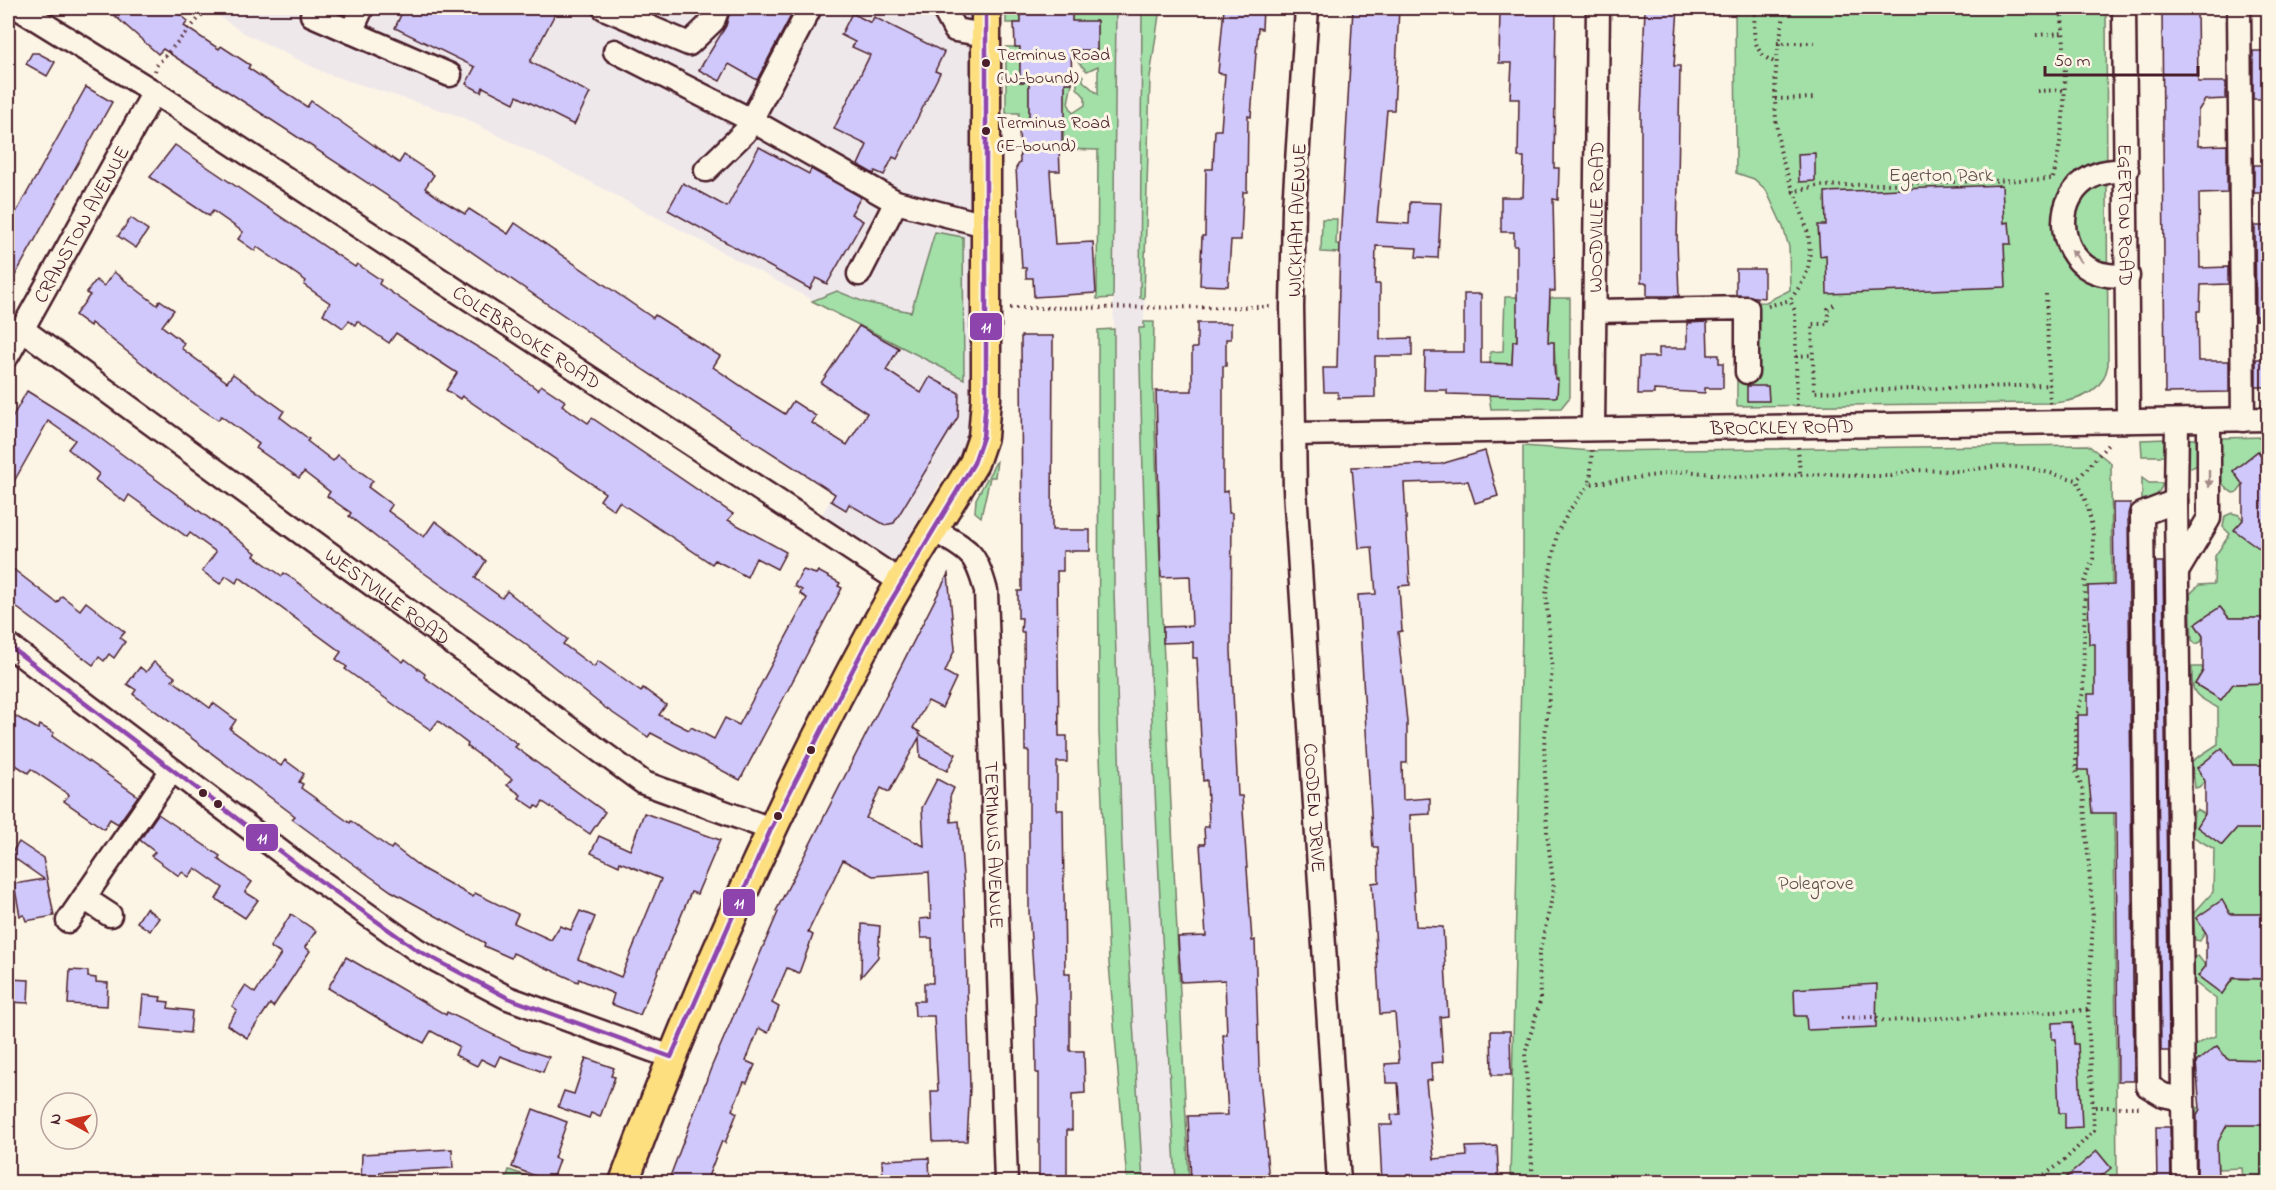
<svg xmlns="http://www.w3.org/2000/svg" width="2276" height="1190" viewBox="0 0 2276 1190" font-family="'Indie Flower',sans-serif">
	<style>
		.built { fill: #efe8eb }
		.green { fill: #a2e0a8; stroke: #76806a; stroke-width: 1.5 }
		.building { fill: #d0c8fa; stroke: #4a1f2b; stroke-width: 1.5 }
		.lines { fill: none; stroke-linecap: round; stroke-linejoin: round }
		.minor-casing { stroke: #4a1f2b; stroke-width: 27 }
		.major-casing { stroke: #4a1f2b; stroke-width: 33 }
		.path { stroke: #4a1f2b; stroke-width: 4; stroke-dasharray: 1.5 4.5; stroke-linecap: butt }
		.minor { stroke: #fcf5e5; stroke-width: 22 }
		.major { stroke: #fddf80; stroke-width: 28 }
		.bus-1-casing { stroke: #fcf5e5; stroke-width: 9 }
		.bus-1 { stroke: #8e44ad; stroke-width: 4.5 }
		.oneway { fill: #a38a88 }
		.bus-dot { fill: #4a1f2b; stroke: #fcf5e5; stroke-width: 2 }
		.labels { text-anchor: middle; stroke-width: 6; stroke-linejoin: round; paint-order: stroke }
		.bus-label { font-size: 18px; fill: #4a1f2b; stroke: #fcf5e5; text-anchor: start }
		.park-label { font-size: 20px; fill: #604f4a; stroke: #fcf5e5 }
		.street-label { font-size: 20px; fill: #4a1f2b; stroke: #fcf5e5 }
		.line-badge { stroke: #fcf5e5; stroke-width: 2 }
		.badge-label { font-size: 16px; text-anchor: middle; font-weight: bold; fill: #fff }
	</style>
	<rect width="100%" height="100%" fill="#fcf5e5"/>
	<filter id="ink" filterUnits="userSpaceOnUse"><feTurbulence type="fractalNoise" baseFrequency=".0167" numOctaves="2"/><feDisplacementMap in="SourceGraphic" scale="12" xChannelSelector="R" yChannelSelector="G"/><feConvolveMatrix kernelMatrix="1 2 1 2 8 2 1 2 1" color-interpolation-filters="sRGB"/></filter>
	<g filter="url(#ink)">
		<g class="built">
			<path d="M206,8H973L971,440L960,462L948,469L894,562L822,514L877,422L819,384L859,325L583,178L459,116L327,74L244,33Z"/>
			<path d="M1097,8H1160L1150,77L1144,321L1154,322L1153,378L1162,618L1189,1182H1127L1112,1009L1099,733L1097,497L1098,330L1114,328L1113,299H1097L1098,149H1101Z"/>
		</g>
		<g class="green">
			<rect x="1006" y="8" width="15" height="15"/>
			<path d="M1072,8H1116L1113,298L1097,299L1098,150L1063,149L1065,83H1072L1068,103L1073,113L1085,105V97L1077,88V70L1083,76V81L1098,94V66L1087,71L1077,61V50L1097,49V21L1072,26Z"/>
			<path d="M1142,8H1160L1150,77L1144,298H1140Z"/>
			<path d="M1735,8H2106L2108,365C2103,392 2079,401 2054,403L1737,406V313L1618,304L1766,302L1790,290L1789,247L1783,227L1766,190L1754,179L1736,173Z"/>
			<path d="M1006,47H1020V82H1029V125H1019V113H1006Z"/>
			<path d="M1322,219H1337L1336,244H1340V253L1321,252Z"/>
			<path d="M935,232L963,237L964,379L812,301L837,291L864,302L911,312Z"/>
			<path d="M1505,297H1519L1517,341L1513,342L1512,364L1490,363V352L1503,351Z"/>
			<path d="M1550,298H1570V397L1561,408L1491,409L1489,395H1557L1554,343L1548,342Z"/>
			<path d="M1144,322H1154L1153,378L1162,618L1189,1182H1176C1158,898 1146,613 1139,328H1144Z"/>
			<path d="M1114,329V592L1122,848L1143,1182H1127L1109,963L1099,733L1098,330Z"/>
			<path d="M2268,437V468L2257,452L2233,471L2243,485L2238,492L2233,493C2213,482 2218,458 2218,438Z"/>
			<path d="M2166,439V456H2142L2141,440Z"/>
			<path d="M2181,439H2201L2198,465L2191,468L2184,465Z"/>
			<path d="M2088,445L2111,463L2117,1182H1510L1523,583V446L1592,451Z"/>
			<path d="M997,460L995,477H990L981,517L975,512L976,499Z"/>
			<path d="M2142,478L2149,483H2164L2157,495L2142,503Z"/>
			<path d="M2232,513L2239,515L2243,520L2235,531L2259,547L2268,533V618H2229L2220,607L2195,624L2203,636L2201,642L2196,644L2192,640L2190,594L2199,585L2214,584L2215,556L2230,534L2223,527L2225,516Z"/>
			<path d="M2192,667H2202L2203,671L2195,684L2221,699L2233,684L2268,683V765H2233L2222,748L2197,768L2205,781L2199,787L2195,788L2192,761L2218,744V708C2194,694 2191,696 2192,667Z"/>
			<path d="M2197,810L2205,814L2222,845L2236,829H2268V914H2230L2222,901L2200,941L2195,940L2193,914L2213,892L2214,849L2192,836L2194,812Z"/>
			<path d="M2198,956L2206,966L2198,976L2222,994L2233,979H2268V1060L2227,1059L2217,1046L2192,1065L2199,1075L2195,1080H2189C2189,1051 2186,1045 2216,1036V999L2193,981L2194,957Z"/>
			<path d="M2195,1106L2200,1109L2192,1123L2218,1141L2227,1125H2268V1182H2243L2242,1168L2218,1169L2217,1153H2199L2190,1129V1107Z"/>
			<path d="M509,1170L545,1182H505Z"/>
		</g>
		<g class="building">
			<path d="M106,8H172L188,21L184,26L219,49L221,46L250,65L248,68L307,107L311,101L399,163L404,155L434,175L425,188L442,200L465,214L469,209L508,234L515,223L653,318L655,315L720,356L713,367L756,396L785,414L793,401L816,416L812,423L847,445L867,413L821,383L859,326L899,348L886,370L921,393L930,377L959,393L958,417L894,523L885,525L849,504L846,510L831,501L835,494L645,371L447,235L163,49L158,54Z"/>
			<path d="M404,8H558L530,62L590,93L574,125L517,96L514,103L483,87L481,92L466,84L475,67L395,28Z"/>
			<path d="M731,8H795L757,80L729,64L720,81L699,70L726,26Z"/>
			<path d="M1021,8H1072V21H1097V50H1071L1072,83H1065V127H1062V147H1059L1060,171H1050L1055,244L1093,242L1096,293L1034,297L1033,278H1026V268H1022L1016,168L1020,162L1019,125H1029V82H1020V47H1015L1014,23H1021Z"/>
			<path d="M1224,8H1263L1262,29L1258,28L1251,117L1248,116L1247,192H1243L1241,240H1231L1228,286L1200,285L1202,236H1205L1206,169H1213L1215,130H1221L1225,74L1218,73Z"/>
			<path d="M1353,8H1399L1394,110H1387L1377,222L1409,224L1410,202L1441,203L1438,258L1416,257L1417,248L1376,246L1375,284H1380V339L1412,338V356H1375V397L1338,398V392H1324L1323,368H1337L1340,244Z"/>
			<path d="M1500,8H1556L1554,168H1559L1558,200L1553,199L1555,291H1550L1548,342H1554V365L1555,379H1558L1557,396L1555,397L1447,394V390H1424L1425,352H1464V294H1481V363L1512,364L1513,341H1517V246H1514V232H1501V197H1523L1524,157H1518L1519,99H1510L1512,63H1499Z"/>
			<path d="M1645,8H1678L1674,66H1680L1677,240L1679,296H1647V283H1641V113Z"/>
			<path d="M2162,8H2197L2198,82H2226V99L2205,100L2198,111V146L2227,145V193L2199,194L2200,268L2228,267V284L2201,285L2200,311H2197L2198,361H2229V392L2165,393Z"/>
			<path d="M852,13L871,23L874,17L944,52L935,71L940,73L897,159L893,157L884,175L875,171L874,174L858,165L867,145L834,129L870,55L852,47L855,42L841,35Z"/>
			<rect x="2253" y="51" width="11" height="48"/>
			<path d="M32,53H38L55,62L47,76L26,64Z"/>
			<path d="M86,87L112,102L8,288V227Z"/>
			<path d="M175,145L355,267L357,264L381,280L379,284L420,312L499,360L538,390L541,385L565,401L562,405L588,423L592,418L733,514L728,520L786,552L777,569L756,558L747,577L715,560L712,564L619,502L614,510L600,500L605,493L462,396L460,399L446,390L457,373L396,333L389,343L357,321L355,325L349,321L343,328L323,314L330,303L304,285L306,281L257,247L255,251L238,239L243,232L213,211L209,216L150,177Z"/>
			<path d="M759,147L809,174L811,169L861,197L851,214L863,221L827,284L816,278L810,289L668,210L683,183L727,207Z"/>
			<path d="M1815,153V181L1799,182L1798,154Z"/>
			<rect x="2254" y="165" width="14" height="28"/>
			<path d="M2002,185L2004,223L2009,222L2011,244H2004L2006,287L1827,294L1826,255L1820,256L1818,225H1826L1825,192Z"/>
			<path d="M131,218L148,230L136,248L118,236Z"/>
			<path d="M2255,226H2264V320H2256Z"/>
			<path d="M1736,269H1764V298L1736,295Z"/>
			<path d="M114,272L157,305L160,300L174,310L162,326L184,343L181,348L227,382L233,374L284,411L280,417L309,439L307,441L333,461L338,455L373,481L368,487L392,505L388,511L424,537L435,521L462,541L486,561L475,578L502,598L507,591L567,639L563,644L594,667L598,661L641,692L643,688L666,705L659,715L689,730L691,727L714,739L725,718L739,725L807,598L800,594L802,590L794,586L803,570L816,574L818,571L840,583L838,586L842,588L740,780L651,733L648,737L604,707L524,643L407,561L349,516L351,513L327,496L330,492L304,472L299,478L256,448L259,444L221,416L218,420L191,402L91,323L90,326L75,315L90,295L86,293L96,280L104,286Z"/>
			<path d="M1707,322L1708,355H1719V363H1723V388H1705V393L1654,390V394H1638L1639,357H1659V348H1687V323Z"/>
			<path d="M1197,323H1231V339H1226V366H1223V492L1228,491L1229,513H1232L1231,651L1238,796H1242L1252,941L1255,940L1259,1066L1269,1182H1191L1188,1116L1228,1115L1223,1035H1227L1225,980L1181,982L1178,937L1206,936L1200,844H1205L1204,827H1209L1207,780L1203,781L1197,658H1193V642L1163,643V627L1192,626L1190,576L1161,577L1156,391H1192V348H1197Z"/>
			<path d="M1021,336H1053L1052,530H1090V551H1063V571H1057L1059,736H1067V762H1057V810H1063L1065,974H1070V1051H1084L1085,1093L1072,1094V1130H1067V1182H1039V1073H1036L1035,996L1029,912V751H1025L1024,632H1021L1022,618H1018V591H1022Z"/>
			<rect x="2256" y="359" width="12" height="28"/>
			<path d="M1747,386H1768L1769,401H1747Z"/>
			<path d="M27,391L85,427L256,553L254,556L282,576L284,573L297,582L403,662L405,659L425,674L424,677L518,744L515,747L605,812L590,834L543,802L539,808L536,806L534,808L519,798L521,795L507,785L512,779L467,746L468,744L438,721L431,730L400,709L345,669L347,667L336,659L341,652L239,577L236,583L226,576L220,584L202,571L216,552L190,533L187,537L129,495L125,502L95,480L99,474L68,449L75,440L48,421L8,492V425Z"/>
			<path d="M1485,451L1498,496L1475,503L1468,481L1404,483L1410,585L1399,586L1402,631L1398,632L1407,722V763H1402L1403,800L1430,798V814L1410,815L1416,926L1443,927L1448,1016L1440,1017L1443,1062L1431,1063L1432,1080L1426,1081L1434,1159L1467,1156L1466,1147L1497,1146L1499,1182H1382L1379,1125H1392L1391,1115L1400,1114L1398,1083H1386L1385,1064L1399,1063L1395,1013L1380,1014L1372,883L1379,882L1378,847H1373L1358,595L1376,594L1372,547L1359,548L1352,467L1441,464Z"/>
			<path d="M2258,451L2268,469V532L2259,548L2234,530L2243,520V485L2233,471Z"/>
			<path d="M2113,503H2131L2128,514L2134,1081H2118L2116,813H2092L2088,770H2078V715H2088V694H2095V644H2089L2088,586L2114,585Z"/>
			<path d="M2156,562H2163L2169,1051H2161Z"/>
			<path d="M8,565L57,603L62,596L80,610L86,602L125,632L120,638L125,642L114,658L109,654L104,661L99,657L93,665L8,601Z"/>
			<path d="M948,574L955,649L945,672L956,678L942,708L928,701L913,728L920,732L919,734L956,754L947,771L920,757L919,738L889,792L881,788L866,818L924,846L922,808L937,779L954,788L950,797L951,822L959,821L964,889L970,1087L967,1141L933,1142L931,1091H938L934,1016H915L914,1001H924V983H933L932,938H921L920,919L931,918L929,872L873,876L843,860L808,932L813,935L799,973L787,968L772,1003L779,1007L768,1033L759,1028L746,1061L755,1065L747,1083L744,1082L732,1110L737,1113L725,1143L722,1141L706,1182H668L711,1068L778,912L776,911Z"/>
			<path d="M2220,607L2229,618H2268V683L2233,684L2221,700L2195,684L2203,671V636L2195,624Z"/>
			<path d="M154,662L175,677L172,680L210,708L213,703L236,720L230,729L281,766L285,760L304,774L299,782L303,784L301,788L350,823L351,821L391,849L393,846L423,869L473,897L475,893L518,914L514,923L551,940L560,926L571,930L580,911L595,917L578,959L621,977L661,879L620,862L619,866L591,853L599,836L630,850L644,813L720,840L697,894L691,892L640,1015L611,1004L614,994L579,979L578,982L513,953L511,958L484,946L485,943L391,891L371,877L292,819L295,816L133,694L136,690L127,684L140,667L146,672Z"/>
			<path d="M8,712L38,729L40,725L54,733L52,736L138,796L118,824L110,819L104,829L64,801L69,795L31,769L28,773L8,760Z"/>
			<path d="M2222,748L2233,765H2268V829H2236L2222,845L2197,827L2205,814V781L2197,768Z"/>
			<path d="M158,814L220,856L218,859L252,882L245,892L258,900L245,918L216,899L223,888L195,868L189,877L182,872L179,876L151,856L155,852L140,840Z"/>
			<path d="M19,842L43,858L54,916L26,921L24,915L20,916L14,884L44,879L10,855Z"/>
			<path d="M2222,900L2230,914H2268V979L2233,978L2222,994L2198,976L2206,966V933L2196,918Z"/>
			<path d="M146,908L159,918L150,931L137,922Z"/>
			<path d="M291,914L316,931L305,947L310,951L273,1007L270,1004L247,1038L227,1025L237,1010L232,1006L245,986L255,993L281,954L270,947Z"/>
			<path d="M862,924L880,926L878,957L861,977Z"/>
			<path d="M346,957L446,1015L447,1012L520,1048L549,1057L543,1072L500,1056L495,1066L481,1059L477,1066L455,1055L459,1046L431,1031L424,1043L378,1018L328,988Z"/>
			<path d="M70,970L88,971V977L96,978V982L108,983L107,1006L68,1004Z"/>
			<path d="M8,979L29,980L28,1003L8,1002Z"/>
			<path d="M1877,984L1876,1027L1807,1030L1806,1016H1795L1794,989Z"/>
			<path d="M143,995L161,997L160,1001L169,1002L168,1008L192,1011L190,1033L140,1028Z"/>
			<path d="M2073,1022L2074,1044H2078L2082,1127L2065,1128V1113H2059L2056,1039H2052V1023Z"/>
			<path d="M1491,1031H1510L1511,1075H1492Z"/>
			<path d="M2217,1046L2227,1059L2268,1060V1125H2227L2217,1144L2218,1182H2197V1115L2200,1109L2196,1062Z"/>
			<path d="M586,1058L614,1068L611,1076L615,1077L600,1117L591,1113L589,1118L558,1107L564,1091L574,1094Z"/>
			<path d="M533,1109L567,1122L554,1158L559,1160L551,1182L512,1167Z"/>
			<path d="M2156,1127H2170L2171,1182H2157Z"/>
			<path d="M452,1149L453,1168L380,1172V1182H361L362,1154Z"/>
			<path d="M2097,1151L2111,1168L2094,1182H2061Z"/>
			<path d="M929,1158L930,1182H883L882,1160Z"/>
		</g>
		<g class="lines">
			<defs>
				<g id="minor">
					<path id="s1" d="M18,8L154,92L901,582"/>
					<path d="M604,8L689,44L713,21L718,8"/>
					<path d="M943,8L955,30L987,35"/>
					<path id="s2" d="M1307,8L1294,208L1292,307L1295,490L1339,1182"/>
					<path id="s3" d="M2124,8L2128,421"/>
					<path d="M2239,8L2243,420"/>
					<path d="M312,15L450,75"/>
					<path d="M351,32L362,8"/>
					<path d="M615,51L751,120L896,202L985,225"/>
					<path d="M706,170L745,132L810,8"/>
					<path d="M2127,170C2115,171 2102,171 2091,177C2054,196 2056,251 2091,270C2103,276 2115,276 2128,276"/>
					<path d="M859,274L896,202"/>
					<path d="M1596,311L1747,308V372"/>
					<path id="s4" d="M22,329L644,783L771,829"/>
					<path id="s5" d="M8,355L154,92"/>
					<path id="s6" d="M1593,427L1598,8"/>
					<path id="s7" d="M1294,434L2268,419"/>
					<path d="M2176,501L2177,421"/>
					<path id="s8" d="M934,530C969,551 975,550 986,591L1006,1182"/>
					<path d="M2178,570L2209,518V421"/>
					<path d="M8,645L298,865L417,950L508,998L671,1057"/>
					<path d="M84,898L110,915"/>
					<path d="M68,921L172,770"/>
					<path d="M2182,1099L2163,1095L2148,1086L2142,514L2176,501L2184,1182"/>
				</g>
				<path id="major" d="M624,1182C694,994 775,811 871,634C902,576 940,520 974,463L983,437L986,399V8"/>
			</defs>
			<use href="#minor" class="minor-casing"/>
			<use href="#major" class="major-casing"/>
			<g class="path">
				<path d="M1755,8C1754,32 1750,54 1777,63"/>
				<path d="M1786,8C1775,53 1771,102 1780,149C1788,191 1822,234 1805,277C1801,285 1795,293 1790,300L1795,311L1797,406"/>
				<path d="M2036,35L2064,33"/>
				<path d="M1777,43H1815"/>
				<path d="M155,71L156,66L208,8"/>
				<path d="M2037,91L2066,90"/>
				<path d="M1775,99L1817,98"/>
				<path d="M2053,178C2067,121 2067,66 2061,8"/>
				<path d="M1792,192L1817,186L2053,179"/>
				<path d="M2046,294L2050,404"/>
				<path d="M1834,305L1828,309V324H1812L1814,392L2050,385"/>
				<path d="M1768,306L1790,300"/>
				<path d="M1010,308L1272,307"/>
				<path d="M1796,356L1813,355"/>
				<path d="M1798,447L1800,474"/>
				<path d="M1592,450L1590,484L1687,471L1736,477L1833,474L1865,476H1891L1913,470L1958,471L2000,466L2030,468L2077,480L2110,442"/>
				<path d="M1841,1018L1876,1017L1884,1021L2088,1010"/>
				<path d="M2095,1107H2142"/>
				<path d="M1533,1182L1525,1053L1540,1002L1539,955L1554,889L1547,833L1544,745L1552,670L1546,594L1557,533L1571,508L1590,484"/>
				<path d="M1759,1182H1791"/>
				<path d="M1904,1182L1917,1180L1938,1182"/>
				<path d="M2028,1182C2054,1174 2076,1149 2094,1130L2088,1017L2093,919L2083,791L2076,771V715L2083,693L2085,582L2093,559V533L2088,507L2077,480"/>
			</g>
			<use href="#minor" class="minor"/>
			<use href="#major" class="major"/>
			<defs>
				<path id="bus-1" d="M8,645L298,865L417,950L508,998L671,1057L771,829L871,634L974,463L983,437L986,399V8"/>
			</defs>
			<use href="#bus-1" class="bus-1-casing"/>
			<use href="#bus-1" class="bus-1"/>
		</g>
		<defs><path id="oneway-solid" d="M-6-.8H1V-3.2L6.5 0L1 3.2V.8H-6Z" transform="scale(1.5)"/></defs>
		<g class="oneway">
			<use href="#oneway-solid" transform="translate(2076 256) rotate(-130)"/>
			<use href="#oneway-solid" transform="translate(2209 479) rotate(90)"/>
		</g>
	</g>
	<g class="bus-dot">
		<circle cx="986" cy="63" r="5"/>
		<circle cx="986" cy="131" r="5"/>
		<circle cx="811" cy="750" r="5"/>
		<circle cx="203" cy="793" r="5"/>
		<circle cx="218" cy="804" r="5"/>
		<circle cx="778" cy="816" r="5"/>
	</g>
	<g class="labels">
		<g class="bus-label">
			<text x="997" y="60">Terminus Road<tspan x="997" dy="23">(W-bound)</tspan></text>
			<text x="997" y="128">Terminus Road<tspan x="997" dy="23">(E-bound)</tspan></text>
		</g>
		<g class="park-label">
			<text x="1941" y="181">Egerton Park</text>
			<text x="1816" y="889">Polegrove</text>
		</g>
		<g class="street-label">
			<text dy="7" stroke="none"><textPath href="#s3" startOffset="207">EGERTON ROAD</textPath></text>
			<text dy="7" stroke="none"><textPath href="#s6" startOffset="210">WOODVILLE ROAD</textPath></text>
			<text transform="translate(1296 220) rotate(-88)" y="7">WICKHAM AVENUE</text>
			<text dy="7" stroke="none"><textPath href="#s5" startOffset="150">CRANSTON AVENUE</textPath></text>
			<text dy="7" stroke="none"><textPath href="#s1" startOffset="606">COLEBROOKE ROAD</textPath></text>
			<text dy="7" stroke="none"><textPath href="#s7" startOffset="488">BROCKLEY ROAD</textPath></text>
			<text dy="7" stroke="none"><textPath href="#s4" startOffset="453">WESTVILLE ROAD</textPath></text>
			<text dy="7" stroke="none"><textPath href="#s2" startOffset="801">COODEN DRIVE</textPath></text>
			<text dy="7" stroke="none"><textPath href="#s8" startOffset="338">TERMINUS AVENUE</textPath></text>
		</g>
	</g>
	<g class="line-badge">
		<rect x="969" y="312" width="34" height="29" rx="6" fill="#8e44ad"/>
		<rect x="245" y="823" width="34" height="29" rx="6" fill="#8e44ad"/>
		<rect x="722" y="888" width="34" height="29" rx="6" fill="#8e44ad"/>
	</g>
	<g class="badge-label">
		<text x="986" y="332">11</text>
		<text x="262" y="843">11</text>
		<text x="739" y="908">11</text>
	</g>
	<rect width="2276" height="1190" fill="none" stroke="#fcf5e5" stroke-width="30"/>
	<rect x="15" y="15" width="2246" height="1160" fill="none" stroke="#4a1f2b" stroke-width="2" filter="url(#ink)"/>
	<g transform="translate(69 1121) rotate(278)"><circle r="28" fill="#fcf5e5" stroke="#b59f9b" stroke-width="1.5"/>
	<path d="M0-4.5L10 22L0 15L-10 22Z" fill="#c8321e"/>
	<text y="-9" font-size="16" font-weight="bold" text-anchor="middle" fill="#4a1f2b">N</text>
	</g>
	<path d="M2045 66v9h153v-9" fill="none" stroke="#4a1f2b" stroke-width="3"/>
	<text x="2054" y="66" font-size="18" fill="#4a1f2b" stroke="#fcf5e5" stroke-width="4.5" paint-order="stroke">50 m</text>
</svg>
